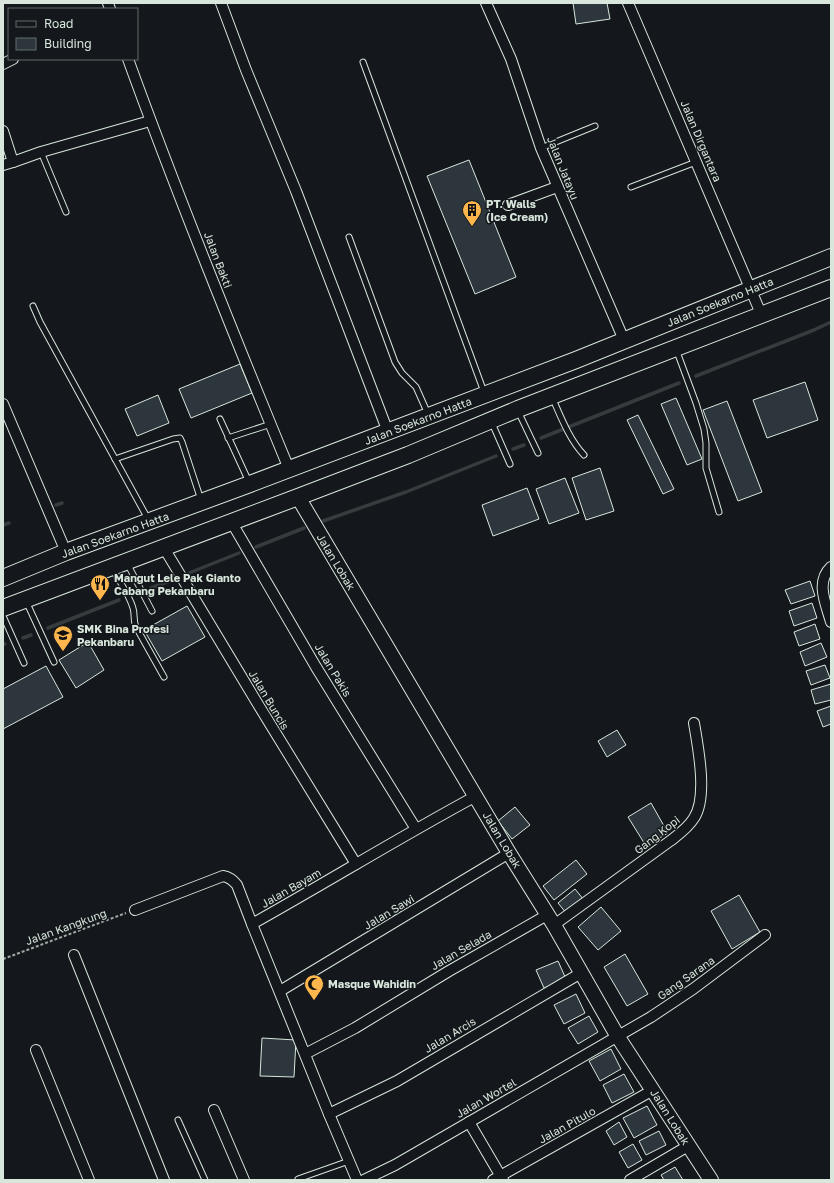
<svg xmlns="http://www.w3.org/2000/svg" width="834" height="1183" viewBox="0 0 834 1183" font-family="'Golos Text',sans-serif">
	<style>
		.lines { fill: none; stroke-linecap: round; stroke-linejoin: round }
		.stream { stroke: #363b3e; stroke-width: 3.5 }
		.building { fill: #2c363c; stroke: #d8e6dc }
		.service-casing { stroke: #d8e6dc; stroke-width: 7 }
		.minor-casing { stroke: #d8e6dc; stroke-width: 12 }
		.secondary-casing { stroke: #d8e6dc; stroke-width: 16 }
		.primary-casing { stroke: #d8e6dc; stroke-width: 18 }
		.path { stroke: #9da8a2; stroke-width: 2; stroke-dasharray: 3 2; stroke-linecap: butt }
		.service { stroke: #14181c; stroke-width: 5 }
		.minor { stroke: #14181c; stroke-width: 10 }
		.secondary { stroke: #14181c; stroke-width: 14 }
		.primary { stroke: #14181c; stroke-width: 16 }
		.labels { text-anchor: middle; stroke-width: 3; stroke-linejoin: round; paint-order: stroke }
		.street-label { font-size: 11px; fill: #d8e6dc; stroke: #14181c }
		.poi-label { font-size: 11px; font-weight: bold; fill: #d8e6dc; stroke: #14181c; text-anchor: start }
	</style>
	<rect width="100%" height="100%" fill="#14181c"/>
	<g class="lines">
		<g class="stream">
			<path d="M696,376L814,330L831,322"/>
			<path d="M541,438L679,383"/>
			<path d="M513,449L524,445"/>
			<path d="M56,505L62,503"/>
			<path d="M323,521L406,492L496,456"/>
			<path d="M3,525L9,523"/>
			<path d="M256,547L304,528"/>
			<path d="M189,573L239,553"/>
			<path d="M151,588L172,580"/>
			<path d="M48,628L119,600"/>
			<path d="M23,638L31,635"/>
			<path d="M3,645L5,644"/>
		</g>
	</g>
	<g class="building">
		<path d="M573,3H607L610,19L576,24Z"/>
		<path d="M469,160L516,277L475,294L427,176Z"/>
		<path d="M240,364L252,393L191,418L179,389Z"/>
		<path d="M805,382L818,420L767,438L753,400Z"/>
		<path d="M158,395L169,423L137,436L125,409Z"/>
		<path d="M676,398L702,459L687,465L661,404Z"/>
		<path d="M727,401L762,492L738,501L703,410Z"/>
		<path d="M638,415L674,489L663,494L627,420Z"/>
		<path d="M600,468L614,511L586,520L572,478Z"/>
		<path d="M565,478L579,513L549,524L536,489Z"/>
		<path d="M527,488L539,519L493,536L482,505Z"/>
		<path d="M810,581L815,596L791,604L785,590Z"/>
		<path d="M812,603L817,618L794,626L789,611Z"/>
		<path d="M187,606L205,637L162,661L144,630Z"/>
		<path d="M815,624L820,639L799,646L794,632Z"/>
		<path d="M88,642L104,670L76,688L59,660Z"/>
		<path d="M821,643L827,657L805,666L800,652Z"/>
		<path d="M825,665L830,678L811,685L806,671Z"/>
		<path d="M46,666L63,697L3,729V689Z"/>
		<path d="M831,684V700L815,704L811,690Z"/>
		<path d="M831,706V724L823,727L817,711Z"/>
		<path d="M617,730L626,745L607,757L598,741Z"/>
		<path d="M651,803L668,833L646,846L628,817Z"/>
		<path d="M515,807L530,825L512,839L498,821Z"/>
		<path d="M576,860L587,874L554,900L543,886Z"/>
		<path d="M575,889L584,900L567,914L558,903Z"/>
		<path d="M739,895L760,932L732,949L711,911Z"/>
		<path d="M601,907L621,931L598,950L578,927Z"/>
		<path d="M625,954L648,994L627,1006L604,967Z"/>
		<path d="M558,961L566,979L544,988L536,970Z"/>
		<path d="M576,994L585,1013L564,1024L554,1005Z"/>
		<path d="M589,1016L598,1032L578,1044L568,1028Z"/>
		<path d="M262,1038L296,1040L294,1077L260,1076Z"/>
		<path d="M611,1049L621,1069L600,1081L589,1061Z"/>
		<path d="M624,1074L634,1092L612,1103L603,1085Z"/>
		<path d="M647,1106L657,1125L634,1138L623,1118Z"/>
		<path d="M619,1122L627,1137L614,1145L606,1131Z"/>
		<path d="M659,1131L666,1145L646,1155L639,1141Z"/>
		<path d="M633,1144L642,1160L628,1168L619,1152Z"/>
		<path d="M675,1167L683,1180H664L661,1175Z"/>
	</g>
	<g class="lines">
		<defs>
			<g id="service">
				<path d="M363,62L484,392"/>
				<path d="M541,148L595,126"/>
				<path d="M41,152L66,212"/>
				<path d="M631,187L696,162"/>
				<path d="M349,237L395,362L402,373L416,387L428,414"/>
				<path d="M33,306L40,322L148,519"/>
				<path d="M676,349L696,403L704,429L706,443V468L719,512"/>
				<path d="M552,397C561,417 569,439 584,455"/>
				<path d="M518,411L538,453"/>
				<path d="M220,419L249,482"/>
				<path d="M492,423L510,464"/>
				<path d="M228,438L271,424"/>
				<path d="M115,459L173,439L180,438L182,442L201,500"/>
				<path d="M127,563L152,611"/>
				<path d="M112,568C119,581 129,594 133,608C135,614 133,620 136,627L164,677"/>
				<path d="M26,601L54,662"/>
				<path d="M3,616L24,663"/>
				<path d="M178,1120L205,1180"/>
				<path d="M298,1179L349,1161"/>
			</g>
			<g id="minor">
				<path d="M108,3L110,9"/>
				<path d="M221,3L246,70L296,191L388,432"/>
				<path d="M486,3L511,59L541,148L624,340"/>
				<path d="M628,3L762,316"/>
				<path d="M128,59C178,197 233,333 289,469"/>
				<path d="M3,64L13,59"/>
				<path d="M3,131L13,162"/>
				<path d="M3,165L13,162L41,152L150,121"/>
				<path d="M508,205L557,187"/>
				<path d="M3,404L66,552"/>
				<path d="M232,523L316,667L416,829"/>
				<path d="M164,548L256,701L356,864"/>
				<path d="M831,567C815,582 826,604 831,622"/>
				<path d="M135,910L223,876C229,877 233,880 237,885L252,924C327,882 400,837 476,796"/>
				<path d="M252,924L329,1114L357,1180"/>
				<path d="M554,925L670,841C679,834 688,828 694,818C708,797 698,747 694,723"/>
				<path d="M74,955L164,1180"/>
				<path d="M280,991L509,853"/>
				<path d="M36,1050L89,1180"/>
				<path d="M305,1054L355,1028L449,971L547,915"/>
				<path d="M214,1110L244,1180"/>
				<path d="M329,1114L397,1081L581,973"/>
				<path d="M469,1122L503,1180"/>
				<path d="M364,1180L395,1165L651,1017L693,989L765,935"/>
				<path d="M493,1180L653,1090"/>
				<path d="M630,1180L688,1146"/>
			</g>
			<path id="secondary" d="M298,497L509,853L554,925L618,1037L711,1180"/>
			<g id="primary">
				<path d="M3,578L66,552L250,484L576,360L831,257"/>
				<path d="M3,608L298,497L408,455L518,409L831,288"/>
			</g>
		</defs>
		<use href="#service" class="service-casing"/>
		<use href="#minor" class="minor-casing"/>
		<use href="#secondary" class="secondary-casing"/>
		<use href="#primary" class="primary-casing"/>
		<path class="path" d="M3,959L126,913"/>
		<use href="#service" class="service"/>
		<use href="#minor" class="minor"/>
		<use href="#secondary" class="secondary"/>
		<use href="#primary" class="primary"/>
	</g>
	<defs>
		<symbol id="building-pin" viewBox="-11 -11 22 30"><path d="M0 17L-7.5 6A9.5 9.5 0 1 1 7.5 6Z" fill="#ffb74d" stroke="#14181c"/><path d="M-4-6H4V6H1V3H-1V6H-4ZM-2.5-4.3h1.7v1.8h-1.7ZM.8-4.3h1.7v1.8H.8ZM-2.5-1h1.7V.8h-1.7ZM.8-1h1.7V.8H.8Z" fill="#111"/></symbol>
		<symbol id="restaurant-pin" viewBox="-11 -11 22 30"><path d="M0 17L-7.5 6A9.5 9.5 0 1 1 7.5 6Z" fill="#ffb74d" stroke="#14181c"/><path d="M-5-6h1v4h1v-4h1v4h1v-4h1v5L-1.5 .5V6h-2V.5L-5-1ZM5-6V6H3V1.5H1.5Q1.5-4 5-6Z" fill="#111"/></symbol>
		<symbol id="school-pin" viewBox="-11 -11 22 30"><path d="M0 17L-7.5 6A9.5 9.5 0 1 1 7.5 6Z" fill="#ffb74d" stroke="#14181c"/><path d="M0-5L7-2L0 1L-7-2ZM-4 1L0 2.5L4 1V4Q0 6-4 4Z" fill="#111"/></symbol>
		<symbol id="mosque-pin" viewBox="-11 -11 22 30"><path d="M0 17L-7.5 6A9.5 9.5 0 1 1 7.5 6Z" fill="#ffb74d" stroke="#14181c"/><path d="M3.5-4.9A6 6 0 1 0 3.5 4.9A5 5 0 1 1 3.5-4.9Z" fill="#111"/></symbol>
	</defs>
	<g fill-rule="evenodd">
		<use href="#building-pin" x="461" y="199" width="22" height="30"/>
		<use href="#restaurant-pin" x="89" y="573" width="22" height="30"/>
		<use href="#school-pin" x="52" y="624" width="22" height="30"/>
		<use href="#mosque-pin" x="303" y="973" width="22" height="30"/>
	</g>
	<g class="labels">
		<g class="street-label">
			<text transform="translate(701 141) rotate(67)" y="4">Jalan Dirgantara</text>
			<text transform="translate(563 168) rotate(68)" y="4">Jalan Jatayu</text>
			<text transform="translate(218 260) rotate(69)" y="4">Jalan Bakti</text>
			<text transform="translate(720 302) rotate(-22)" y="4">Jalan Soekarno Hatta</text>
			<text transform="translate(418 421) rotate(-21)" y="4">Jalan Soekarno Hatta</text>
			<text transform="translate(115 535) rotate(-20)" y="4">Jalan Soekarno Hatta</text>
			<text transform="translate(336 562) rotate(59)" y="4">Jalan Lobak</text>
			<text transform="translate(333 670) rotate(59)" y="4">Jalan Pakis</text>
			<text transform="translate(269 700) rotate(59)" y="4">Jalan Buncis</text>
			<text transform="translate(657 835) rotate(-38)" y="4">Gang Kopi</text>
			<text transform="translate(502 840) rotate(59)" y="4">Jalan Lobak</text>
			<text transform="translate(291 888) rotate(-30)" y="4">Jalan Bayam</text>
			<text transform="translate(389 912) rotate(-31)" y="4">Jalan Sawi</text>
			<text transform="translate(66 927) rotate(-20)" y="4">Jalan Kangkung</text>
			<text transform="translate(461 950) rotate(-30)" y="4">Jalan Selada</text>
			<text transform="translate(686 978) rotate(-35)" y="4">Gang Sarana</text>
			<text transform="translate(450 1035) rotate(-31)" y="4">Jalan Arcis</text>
			<text transform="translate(486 1098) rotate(-30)" y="4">Jalan Wortel</text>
			<text transform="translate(670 1117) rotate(58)" y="4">Jalan Lobak</text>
			<text transform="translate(567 1125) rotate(-29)" y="4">Jalan Pitulo</text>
		</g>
		<g class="poi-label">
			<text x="486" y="208">PT. Walls<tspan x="486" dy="13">(Ice Cream)</tspan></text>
			<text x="114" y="582">Mangut Lele Pak Gianto<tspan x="114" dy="13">Cabang Pekanbaru</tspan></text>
			<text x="77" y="633">SMK Bina Profesi<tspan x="77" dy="13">Pekanbaru</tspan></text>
			<text x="328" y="988">Masque Wahidin</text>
		</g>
	</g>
	<rect width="834" height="1183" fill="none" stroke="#d8e6dc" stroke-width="8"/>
	<rect x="8" y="8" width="130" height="52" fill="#14181c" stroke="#626a69"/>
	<rect x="16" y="21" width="20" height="6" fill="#14181c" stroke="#626a69"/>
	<text x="44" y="28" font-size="12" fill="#d8e6dc">Road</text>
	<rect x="16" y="38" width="20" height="12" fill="#2c363c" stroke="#626a69"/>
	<text x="44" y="48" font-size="12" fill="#d8e6dc">Building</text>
</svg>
